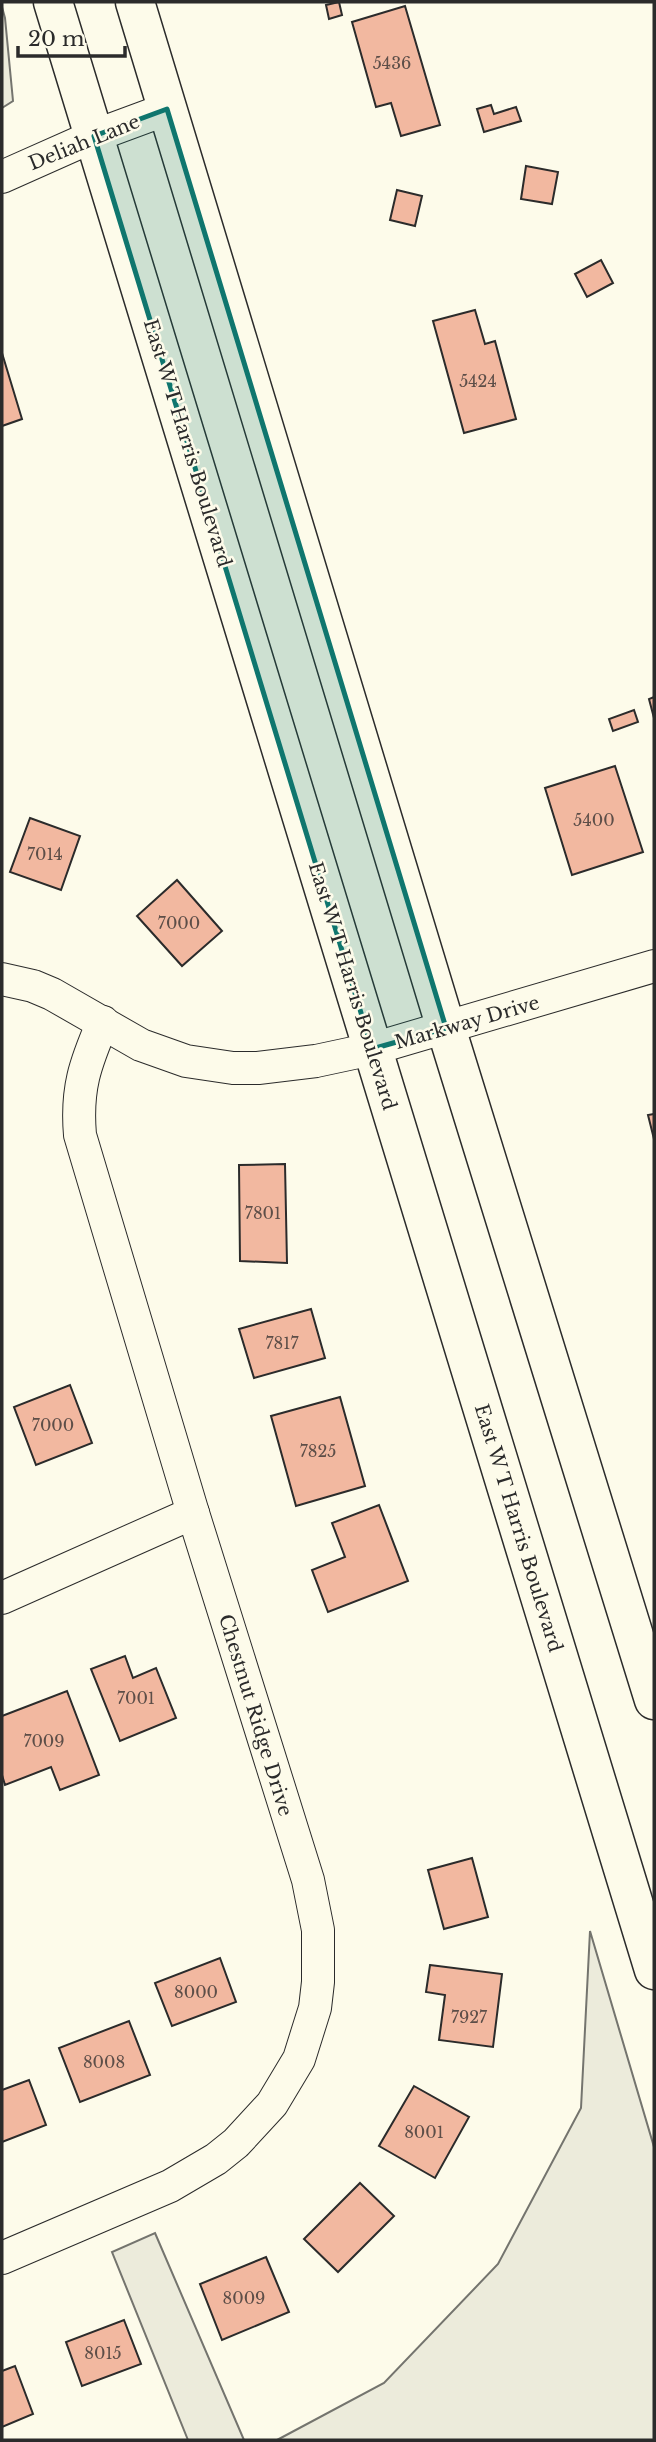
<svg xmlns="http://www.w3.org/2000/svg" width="656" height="2442" viewBox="0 0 656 2442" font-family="'Libre Baskerville',serif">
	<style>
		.green { fill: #ecebdb; stroke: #74746e; stroke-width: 2 }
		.building { fill: #f2b8a0; stroke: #2b2b2b; stroke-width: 2 }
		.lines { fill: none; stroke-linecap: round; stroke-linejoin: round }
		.minor-casing { stroke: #2b2b2b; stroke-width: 34 }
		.primary-casing { stroke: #2b2b2b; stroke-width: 41 }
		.minor { stroke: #fdfbea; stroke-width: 32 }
		.primary { stroke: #fdfbea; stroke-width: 38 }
		.marked { fill: #0f766e; fill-opacity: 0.2; stroke: #0f766e; stroke-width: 5; stroke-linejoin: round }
		.labels { text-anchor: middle; stroke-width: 5; stroke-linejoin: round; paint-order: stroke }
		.number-label { font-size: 16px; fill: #5d4e48 }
		.street-label { font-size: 19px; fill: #2b2b2b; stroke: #fdfbea }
	</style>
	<rect width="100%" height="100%" fill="#fdfbea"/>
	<g class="green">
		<path d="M2,7L5,18L13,101L2,108Z"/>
		<path d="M590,1931L654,2147V2440H277L384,2383L498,2264L581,2108Z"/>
		<path d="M155,2233L244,2440H188L112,2252Z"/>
	</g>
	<g class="building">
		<path d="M339,2L342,15L329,19L326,5Z"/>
		<path d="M405,6L440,125L401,136L391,103L376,107L352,22Z"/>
		<path d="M491,105L494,114L516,107L521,121L484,132L477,109Z"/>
		<path d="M526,166L558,172L552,204L521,199Z"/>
		<path d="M397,190L422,196L415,226L390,220Z"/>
		<path d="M601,260L613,283L587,297L575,274Z"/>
		<path d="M475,310L485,344L495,341L516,419L464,433L433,321Z"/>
		<path d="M2,353L22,419L2,426Z"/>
		<path d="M654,697V718L649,699Z"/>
		<path d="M634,710L638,722L613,731L609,719Z"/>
		<path d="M615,766L643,852L572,875L545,788Z"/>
		<path d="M30,818L80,836L61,890L10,872Z"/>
		<path d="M177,880L222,931L182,966L137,916Z"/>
		<path d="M654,1114V1139L648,1115Z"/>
		<path d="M285,1164L287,1263L240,1261L239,1165Z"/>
		<path d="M311,1309L325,1358L254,1378L239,1329Z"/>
		<path d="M70,1385L92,1443L36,1465L14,1407Z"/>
		<path d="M340,1397L365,1486L296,1506L271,1416Z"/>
		<path d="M379,1505L408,1581L328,1612L312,1570L345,1557L332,1523Z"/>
		<path d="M125,1656L133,1678L156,1668L176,1718L120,1741L91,1669Z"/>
		<path d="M67,1691L99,1775L60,1790L51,1767L5,1785L2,1775V1716Z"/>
		<path d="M472,1858L488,1917L444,1929L428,1870Z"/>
		<path d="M220,1958L236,2002L172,2026L155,1983Z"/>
		<path d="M430,1965L502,1974L493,2047L439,2040L445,1995L426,1992Z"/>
		<path d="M129,2021L150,2075L80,2102L59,2048Z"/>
		<path d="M29,2080L46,2125L2,2142V2090Z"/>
		<path d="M414,2086L469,2117L435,2178L379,2146Z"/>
		<path d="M360,2183L394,2216L338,2272L304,2239Z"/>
		<path d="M266,2257L289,2312L222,2340L200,2284Z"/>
		<path d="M124,2320L141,2364L82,2386L66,2342Z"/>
		<path d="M15,2366L33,2414L2,2427V2371Z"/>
	</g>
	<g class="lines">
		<defs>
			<g id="minor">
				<path d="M2,177L94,136L167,109"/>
				<path d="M2,979L33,986L52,994L141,1045L186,1061L233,1068H258L316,1061L372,1049L654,966"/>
				<path d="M2,1598L193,1513"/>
				<path d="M2,2258L170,2186L216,2159L236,2143L272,2104L299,2059L315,2008L318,1982V1930L308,1880L193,1513L80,1135C76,1089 85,1064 103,1022"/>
			</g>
			<g id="primary">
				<path d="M53,2L654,1970"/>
				<path d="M135,2L446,1028L654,1700"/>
			</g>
		</defs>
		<use href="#minor" class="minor-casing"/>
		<use href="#primary" class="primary-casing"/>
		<use href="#minor" class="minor"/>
		<use href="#primary" class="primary"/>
	</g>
	<path class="marked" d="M167,109L446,1028L372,1049L94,136Z"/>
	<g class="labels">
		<g class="number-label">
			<text x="392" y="69">5436</text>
			<text x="478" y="387">5424</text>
			<text x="594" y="826">5400</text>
			<text x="45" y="860">7014</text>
			<text x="179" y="929">7000</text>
			<text x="263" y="1219">7801</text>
			<text x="282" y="1349">7817</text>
			<text x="53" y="1431">7000</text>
			<text x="318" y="1457">7825</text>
			<text x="136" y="1704">7001</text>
			<text x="44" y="1747">7009</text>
			<text x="196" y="1998">8000</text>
			<text x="469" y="2023">7927</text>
			<text x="104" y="2068">8008</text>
			<text x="424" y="2138">8001</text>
			<text x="244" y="2304">8009</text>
			<text x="103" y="2359">8015</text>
		</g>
		<g class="street-label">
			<text transform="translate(84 142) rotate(-22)" y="7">Deliah Lane</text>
			<text transform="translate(188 443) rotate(73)" y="7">East W T Harris Boulevard</text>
			<text transform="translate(353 986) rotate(73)" y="7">East W T Harris Boulevard</text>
			<text transform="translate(467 1022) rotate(-16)" y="7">Markway Drive</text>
			<text transform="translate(519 1528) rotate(73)" y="7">East W T Harris Boulevard</text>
			<text transform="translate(256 1715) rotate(73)" y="7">Chestnut Ridge Drive</text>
		</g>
	</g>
	<rect width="656" height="2442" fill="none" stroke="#2b2b2b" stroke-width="7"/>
	<path d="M18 46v10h107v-10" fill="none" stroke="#2b2b2b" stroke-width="3.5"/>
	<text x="28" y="46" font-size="21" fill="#2b2b2b" stroke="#fdfbea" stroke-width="5" paint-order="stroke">20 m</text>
</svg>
